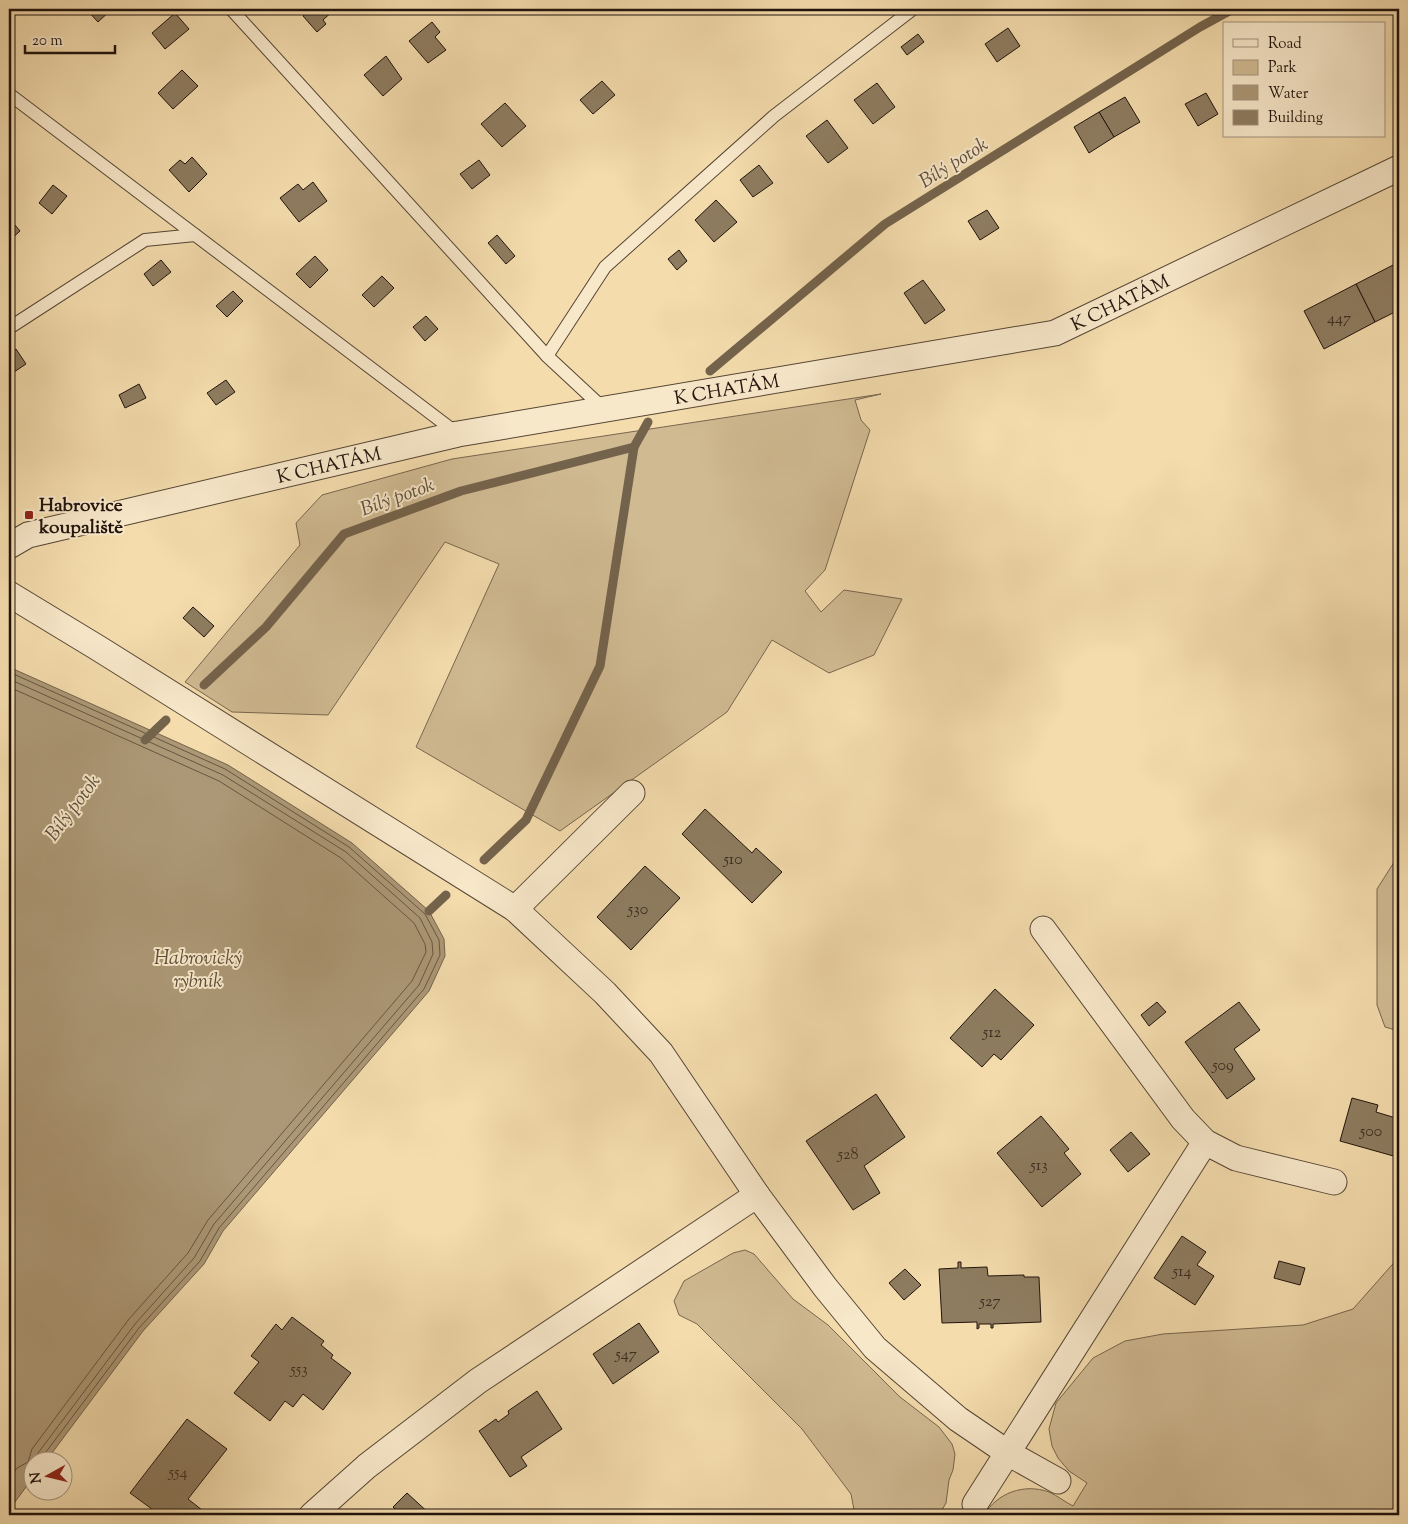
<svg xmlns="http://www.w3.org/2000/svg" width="1408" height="1524" viewBox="0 0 1408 1524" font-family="'Sorts Mill Goudy',serif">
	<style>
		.green { fill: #d0ba92; stroke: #78664f }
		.water { fill: #ac9876; stroke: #74634c }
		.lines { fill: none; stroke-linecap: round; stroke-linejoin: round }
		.shore { stroke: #665641; stroke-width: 1 }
		.stream { stroke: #74634c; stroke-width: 9 }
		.building { fill: #8e7c60; stroke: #20130c }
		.service-casing { stroke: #554534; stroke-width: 14 }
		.minor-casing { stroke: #554534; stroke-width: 27 }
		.service { stroke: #f8e8ca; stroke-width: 12 }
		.minor { stroke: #f8e8ca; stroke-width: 25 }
		.poi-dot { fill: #8f2418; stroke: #f8e8ca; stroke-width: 2 }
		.labels { text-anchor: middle; stroke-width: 4; stroke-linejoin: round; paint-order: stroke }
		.number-label { font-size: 16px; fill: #3c2d21 }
		.street-label { font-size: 19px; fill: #20130c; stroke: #f8e8ca }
		.poi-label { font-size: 19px; font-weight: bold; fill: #20130c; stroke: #f8e8ca; text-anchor: start }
		.water-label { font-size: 20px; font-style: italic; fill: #5f4f3c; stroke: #f8e8ca }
	</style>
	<rect width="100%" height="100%" fill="#f4dcad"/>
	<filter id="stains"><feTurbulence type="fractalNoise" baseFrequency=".004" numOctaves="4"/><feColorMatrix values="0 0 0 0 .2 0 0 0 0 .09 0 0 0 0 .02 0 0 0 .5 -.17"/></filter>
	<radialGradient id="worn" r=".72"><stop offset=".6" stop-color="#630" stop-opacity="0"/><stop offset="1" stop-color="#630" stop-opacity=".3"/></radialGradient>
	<g class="green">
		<path d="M881,394L855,400L861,420L870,430L825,570L805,591L821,612L844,590L902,599L874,655L829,673L772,640L727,712L560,831L416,747L499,564L445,542L328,715L232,712L185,682L300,545L296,523L322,495L452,459Z"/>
		<path d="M1396,859H1399V1031L1385,1027L1377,1005V889Z"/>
		<path d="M745,1250L754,1254L793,1299L828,1325L900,1397L939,1427L952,1444L955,1454L953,1470L949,1480L946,1503L939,1515H855L851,1494L802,1429L697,1324L679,1315L674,1301L684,1281L733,1253Z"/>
		<path d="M1399,1257V1515H984C997,1493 1024,1483 1049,1492C1058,1496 1065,1502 1073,1506L1087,1483L1069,1471L1058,1458L1052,1446L1049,1429L1056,1403L1093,1358L1125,1341L1163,1334L1303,1325L1353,1309Z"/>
	</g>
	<path class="water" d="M9,667L228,765L352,843L429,911L444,939L445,956L429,991L223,1231L204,1264L143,1331L46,1461L32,1462V1479L9,1510Z"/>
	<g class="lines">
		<g class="shore">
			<path d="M9,672L225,769L349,847L425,914L439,940L440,955L424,989L219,1228L200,1261L139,1328L43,1456L42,1462"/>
			<path d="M9,679L223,775L346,852L420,918L432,942L433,954L419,985L214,1224L194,1258L135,1324L38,1453L36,1462"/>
			<path d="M9,687L219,781L341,858L414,923L425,944L426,952L412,981L208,1220L188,1253L129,1319L32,1449L28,1462L17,1468L9,1479"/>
		</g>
		<g class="stream">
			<path d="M710,371L885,224L1200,27L1233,9"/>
			<path d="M204,685L266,627L344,534L461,491L634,447L648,422"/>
			<path d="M145,740L166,720"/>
			<path d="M484,860L526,820L600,666L634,447"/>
			<path d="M429,911L446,895"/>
		</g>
	</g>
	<g class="building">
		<path d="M86,9H112L98,22Z"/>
		<path d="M311,9H335L323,20L326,24L317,32L303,16Z"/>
		<path d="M1349,9H1362L1353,14Z"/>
		<path d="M175,13L189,29L165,49L152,33Z"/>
		<path d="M432,22L440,32L435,37L446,50L428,63L409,41Z"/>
		<path d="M1008,28L1020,46L997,62L985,44Z"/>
		<path d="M918,34L924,42L907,55L901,47Z"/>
		<path d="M386,56L402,79L383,96L364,75Z"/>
		<path d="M182,70L198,86L173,109L158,93Z"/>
		<path d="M602,81L615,95L593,114L580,100Z"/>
		<path d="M877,83L895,107L873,124L854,100Z"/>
		<path d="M1206,93L1218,114L1198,126L1185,104Z"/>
		<path d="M1125,97L1140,122L1114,137L1099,112Z"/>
		<path d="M505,103L526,126L502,147L481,124Z"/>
		<path d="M1099,112L1114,137L1089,153L1074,127Z"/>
		<path d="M827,120L848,148L828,163L806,136Z"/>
		<path d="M192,157L207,174L189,192L169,170L180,160L185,164Z"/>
		<path d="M479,160L490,175L472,189L460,174Z"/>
		<path d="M759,165L773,183L753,197L740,180Z"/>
		<path d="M313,182L327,201L299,222L280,198L298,184L303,190Z"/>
		<path d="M53,185L67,196L52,214L39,203Z"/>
		<path d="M716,200L737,222L714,242L695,220Z"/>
		<path d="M987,210L999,228L980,240L968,221Z"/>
		<path d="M9,218L20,231L9,241Z"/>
		<path d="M497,235L515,256L506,264L488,243Z"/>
		<path d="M679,250L687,261L677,270L668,259Z"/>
		<path d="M315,256L328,270L310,288L296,274Z"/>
		<path d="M161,260L171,272L153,286L144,274Z"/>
		<path d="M1399,262V310L1375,322L1356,284Z"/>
		<path d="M382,276L394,288L374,307L362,295Z"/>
		<path d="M923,280L945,310L925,324L904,293Z"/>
		<path d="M1356,284L1375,322L1324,349L1304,311Z"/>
		<path d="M233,291L243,301L227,317L216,306Z"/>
		<path d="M426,316L438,329L425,341L413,327Z"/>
		<path d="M16,349L26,364L11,374L9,354Z"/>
		<path d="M226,380L235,392L216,405L207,393Z"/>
		<path d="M139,384L146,398L125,408L119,395Z"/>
		<path d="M193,607L214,626L204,637L183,618Z"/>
		<path d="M705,809L752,853L756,848L782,872L752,903L682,834Z"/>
		<path d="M645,866L680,898L631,950L597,917Z"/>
		<path d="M995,989L1034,1025L1001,1060L994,1054L982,1067L950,1038Z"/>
		<path d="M1157,1002L1166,1012L1149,1026L1141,1015Z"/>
		<path d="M1239,1002L1260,1030L1234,1049L1255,1079L1227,1099L1185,1042Z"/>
		<path d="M876,1094L905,1137L864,1166L880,1193L853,1210L806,1141Z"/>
		<path d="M1352,1098L1378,1105L1376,1112L1399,1119V1149L1397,1157L1340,1141Z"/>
		<path d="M1041,1116L1069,1149L1064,1153L1081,1174L1042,1207L997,1153Z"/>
		<path d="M1131,1132L1150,1154L1128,1172L1110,1150Z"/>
		<path d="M1182,1236L1206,1252L1197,1265L1214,1276L1195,1305L1154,1278Z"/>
		<path d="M1279,1261L1305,1268L1300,1285L1274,1278Z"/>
		<path d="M958,1262H961V1268L987,1267L988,1276L1024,1275V1277H1039L1041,1322L993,1324V1328H991V1324H979V1328L977,1329V1322L942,1323L939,1269L958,1268Z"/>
		<path d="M905,1269L921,1285L904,1300L889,1283Z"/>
		<path d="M292,1317L324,1341L321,1345L333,1355L331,1358L351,1373L323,1410L303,1394L293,1407L285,1401L270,1421L234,1393L259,1362L251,1356L276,1324L282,1330Z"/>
		<path d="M639,1323L659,1352L613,1384L593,1354Z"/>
		<path d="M537,1391L562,1429L521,1457L527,1466L510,1477L479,1431L496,1419L498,1422L509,1414L508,1411Z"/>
		<path d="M187,1419L227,1449L188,1499L202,1510L198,1515H160L130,1493Z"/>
		<path d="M407,1493L431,1515H402L393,1507Z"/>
	</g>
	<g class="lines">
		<defs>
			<g id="service">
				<path d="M231,9L547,356L604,409"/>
				<path d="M9,94L458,434"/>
				<path d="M9,328L145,240L195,235"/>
				<path d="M547,356L605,267L774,116L913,9"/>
			</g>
			<g id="minor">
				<path id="s1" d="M9,546L28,535L458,434L1055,333L1399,168"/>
				<path d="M9,594L98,648L515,909L632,793"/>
				<path d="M515,909L605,993L661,1053L757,1195L825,1287L875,1348L958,1419L1008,1453L1058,1481"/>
				<path d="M1043,929L1183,1119L1205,1142L1236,1158L1334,1182"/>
				<path d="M975,1504L1205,1142"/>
				<path d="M312,1515L367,1466L478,1381L757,1195"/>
			</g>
		</defs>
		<use href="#service" class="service-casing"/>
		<use href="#minor" class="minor-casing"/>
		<use href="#service" class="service"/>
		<use href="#minor" class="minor"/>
	</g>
	<rect class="poi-dot" x="24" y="510" width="10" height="10" rx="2.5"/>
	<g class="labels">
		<g class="number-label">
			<text x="1339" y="323">447</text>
			<text x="733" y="864">510</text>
			<text x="638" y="914">530</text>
			<text x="992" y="1037">512</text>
			<text x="1223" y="1070">509</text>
			<text x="1371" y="1136">500</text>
			<text x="848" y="1159">528</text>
			<text x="1039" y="1170">513</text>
			<text x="1182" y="1276">514</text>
			<text x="990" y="1306">527</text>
			<text x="626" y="1359">547</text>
			<text x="299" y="1374">553</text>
			<text x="178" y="1477">554</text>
		</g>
		<g class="street-label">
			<text dy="7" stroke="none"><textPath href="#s1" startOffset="1141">K CHATÁM</textPath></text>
			<text dy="7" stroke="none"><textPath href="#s1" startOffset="736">K CHATÁM</textPath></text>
			<text dy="7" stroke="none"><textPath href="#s1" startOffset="331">K CHATÁM</textPath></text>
		</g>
		<g class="poi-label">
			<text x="39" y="511">Habrovice<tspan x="39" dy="22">koupaliště</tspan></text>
		</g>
		<g class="water-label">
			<text transform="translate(953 162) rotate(-32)" y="7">Bílý potok</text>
			<text transform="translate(397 496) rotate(-20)" y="7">Bílý potok</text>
			<text transform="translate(72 807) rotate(-53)" y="7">Bílý potok</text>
			<text x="198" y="964">Habrovický<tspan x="198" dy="23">rybník</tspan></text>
		</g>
	</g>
	<rect width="1408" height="1524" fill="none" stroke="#f4dcad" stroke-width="30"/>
	<rect x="10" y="10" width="1388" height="1504" fill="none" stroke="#20130c" stroke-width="2.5"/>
	<rect x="15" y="15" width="1378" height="1494" fill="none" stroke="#20130c"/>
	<rect x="1223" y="22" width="162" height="115" fill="#f8e8ca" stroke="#a2937e"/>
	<rect x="1233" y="39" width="25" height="8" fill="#f8e8ca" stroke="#a2937e"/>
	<text x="1268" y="48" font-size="15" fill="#20130c">Road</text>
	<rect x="1233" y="60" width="25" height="15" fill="#d0ba92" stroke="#a2937e"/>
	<text x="1268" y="72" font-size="15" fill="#20130c">Park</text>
	<rect x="1233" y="85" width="25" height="15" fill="#ac9876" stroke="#a2937e"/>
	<text x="1268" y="98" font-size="15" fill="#20130c">Water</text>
	<rect x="1233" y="110" width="25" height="15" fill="#8e7c60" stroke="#a2937e"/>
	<text x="1268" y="122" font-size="15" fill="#20130c">Building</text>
	<g transform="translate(48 1476) rotate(262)"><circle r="24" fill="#f8e8ca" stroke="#a2937e"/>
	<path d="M0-4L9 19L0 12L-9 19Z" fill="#8f2418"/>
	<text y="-8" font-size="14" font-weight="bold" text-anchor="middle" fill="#20130c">N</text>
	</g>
	<path d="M25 45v8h90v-8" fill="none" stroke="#20130c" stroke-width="2.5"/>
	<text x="32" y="45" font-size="15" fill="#20130c" stroke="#f8e8ca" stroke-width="4" paint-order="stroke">20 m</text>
	<rect width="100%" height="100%" filter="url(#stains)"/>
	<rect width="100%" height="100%" fill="url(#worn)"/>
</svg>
